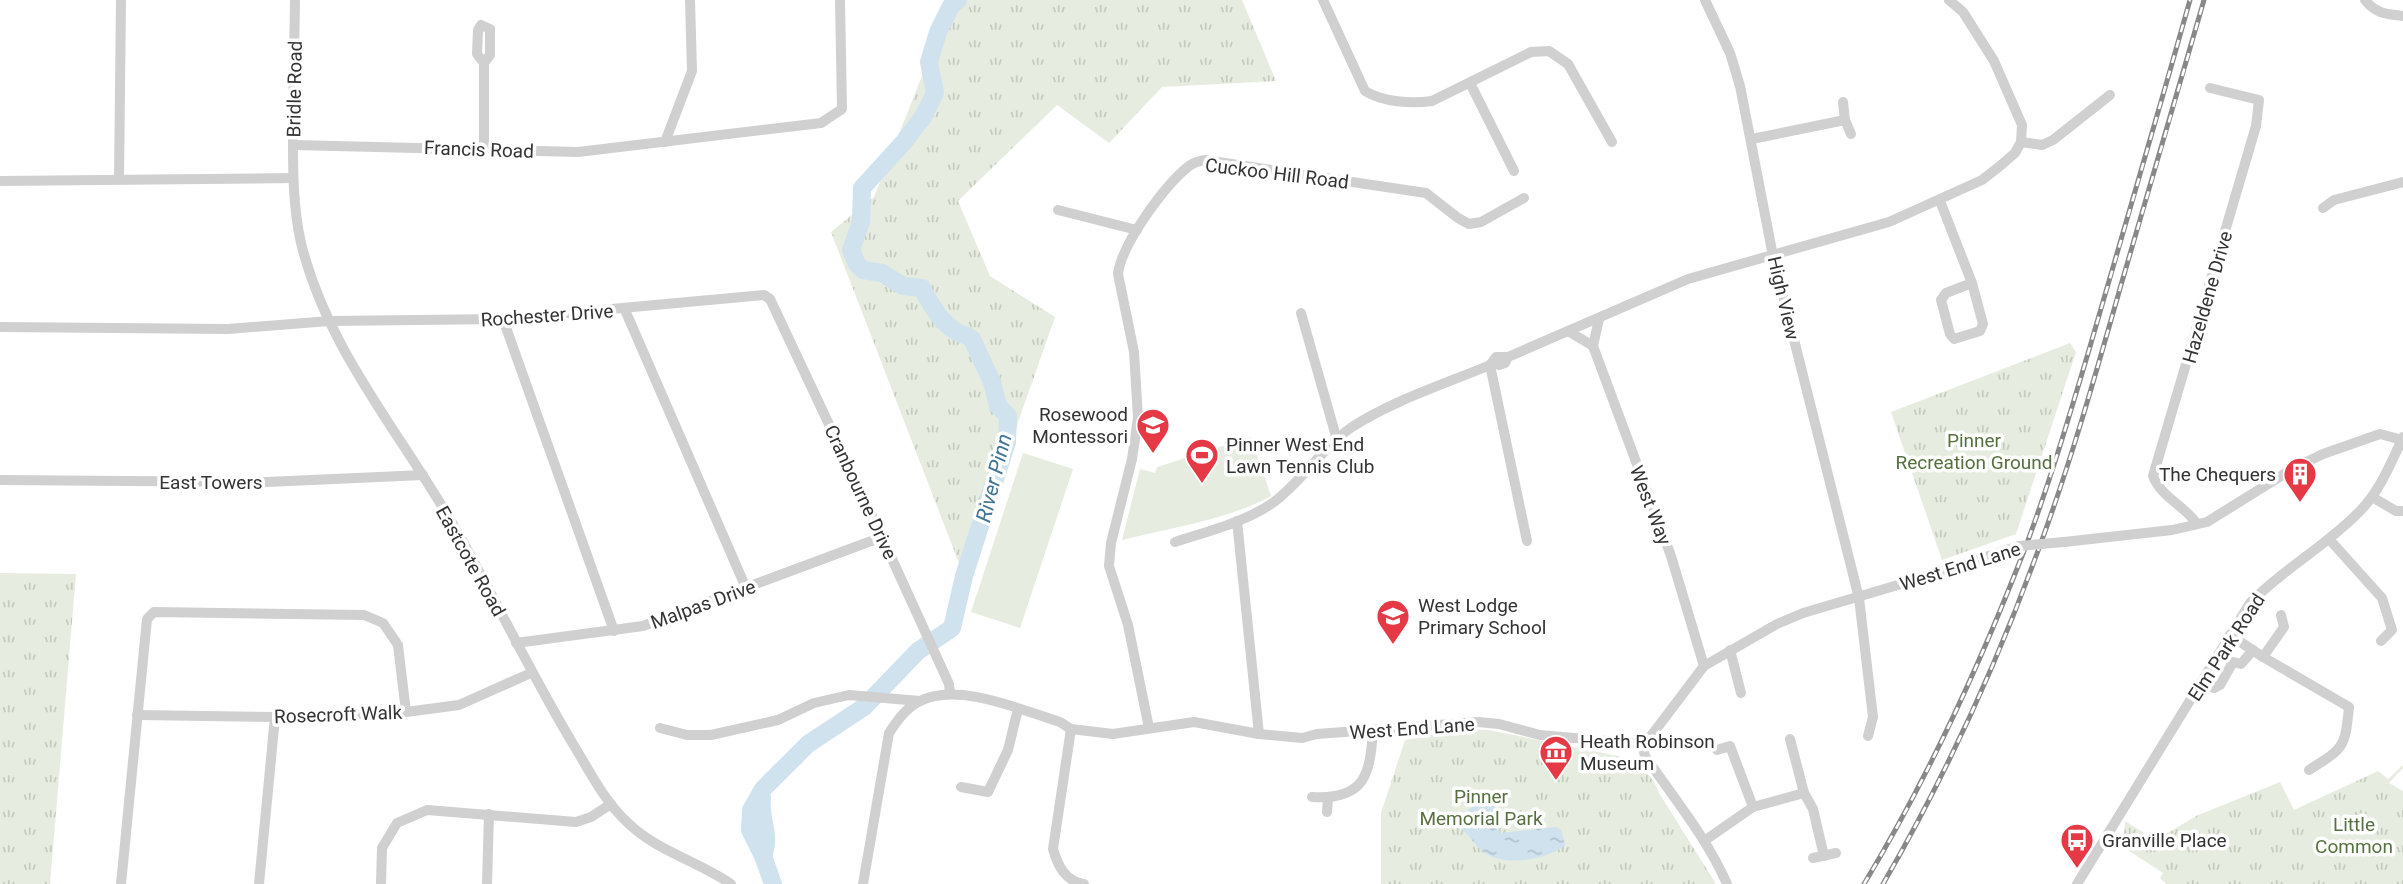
<svg xmlns="http://www.w3.org/2000/svg" width="2403" height="884" viewBox="0 0 2403 884" font-family="Roboto,sans-serif">
	<style>
		.green { fill: #e6ecdf }
		.park { fill: url(#park-tufts) }
		.water { fill: url(#water-ripples) }
		.lines { fill: none; stroke-linecap: round; stroke-linejoin: round }
		.river { stroke: #cfe2ee; stroke-width: 18 }
		.minor { stroke: #d0d0d0; stroke-width: 10 }
		.rail-casing { stroke: #888; stroke-width: 5 }
		.rail { stroke: #fff; stroke-width: 2.5; stroke-dasharray: 8; stroke-linecap: butt }
		.minor-bridge { stroke: #d0d0d0; stroke-width: 10 }
		.labels { text-anchor: middle; stroke-width: 7; stroke-linejoin: round; paint-order: stroke }
		.street-label { font-size: 19px; fill: #333; stroke: #fff }
		.poi-label { font-size: 19px; fill: #333; stroke: #fff; text-anchor: start }
		.park-label { font-size: 19px; fill: #56703f; stroke: #fff }
		.water-label { font-size: 21px; font-style: italic; fill: #3f7597; stroke: #fff }
	</style>
	<defs>
		<pattern id="park-tufts" width="24" height="20" patternUnits="userSpaceOnUse" patternTransform="scale(1.75)"><rect width="24" height="20" fill="#e6ecdf"/><path d="M3 7l-1-3M5 7V3M7 7l1-3M15 17l-1-3M17 17v-4M19 17l1-3" fill="none" stroke="#c6cbc0"/></pattern>
		<pattern id="water-ripples" width="26" height="14" patternUnits="userSpaceOnUse" patternTransform="scale(1.75)"><rect width="26" height="14" fill="#cfe2ee"/><path d="M2 4q2-2 4 0t4 0M15 11q2-2 4 0t4 0" fill="none" stroke="#b2c2cd"/></pattern>
	</defs>
	<rect width="100%" height="100%" fill="#fff"/>
	<g class="green">
		<path d="M1251,437L1271,496C1228,520 1169,528 1122,540L1140,469L1155,473L1157,467Z"/>
		<path d="M1023,453L1073,469L1020,628L971,612Z"/>
	</g>
	<g class="park">
		<path d="M952,0H1242L1276,81L1162,87L1109,143L1057,105L958,201L990,276L1055,317L964,576L831,232L874,197Z"/>
		<path d="M2070,343L2076,352L2016,534L1942,560L1891,412Z"/>
		<path d="M0,573L76,574L50,884H0Z"/>
		<path d="M1462,729L1488,730L1623,757C1640,765 1653,775 1659,793L1716,884H1381V813L1405,740Z"/>
		<path d="M2403,765V768L2389,783L2403,791V884H2166L2160,878L2163,873L2114,841L2124,834L2125,821L2152,838L2163,836L2196,816L2280,782L2294,810L2378,771L2388,779Z"/>
	</g>
	<path class="water" d="M1484,802L1494,803L1500,833L1555,827L1561,829L1565,845C1548,860 1504,867 1485,853C1475,847 1471,836 1461,829C1459,814 1471,806 1484,802Z"/>
	<g class="lines">
		<g class="river">
			<path d="M762,798C759,819 772,835 763,856"/>
			<path d="M773,884L763,856L750,830L751,810L763,789L808,744L864,707L918,651L952,628L964,576L1007,442L1008,416L998,406L992,382L972,339C966,334 962,335 957,332C941,323 930,304 922,288L903,286L882,273L863,270L857,264L851,250L861,222L862,188L903,143L923,117L935,93L929,62L938,32L951,6L958,0"/>
		</g>
		<g class="minor">
			<path d="M295,0C294,41 294,81 293,122C293,162 292,203 301,243C328,353 405,438 459,535C498,604 532,676 573,744C589,770 604,801 627,822C656,851 698,861 731,884"/>
			<path d="M1323,0L1365,91C1383,102 1411,104 1432,101L1531,52L1549,51L1568,64L1612,142"/>
			<path d="M1705,0L1730,53L1740,86L1773,256L1859,598L1873,717L1868,736"/>
			<path d="M2365,0C2376,14 2386,14 2403,16"/>
			<path d="M1470,83L1514,171"/>
			<path d="M1843,102L1845,120L1851,134"/>
			<path d="M1752,139L1845,120"/>
			<path d="M665,142L692,71L690,0"/>
			<path d="M2021,142L2042,145L2053,140L2110,95"/>
			<path d="M293,145L578,152L821,123L842,109L840,0"/>
			<path d="M484,150V63L477,54L478,30L481,25L490,29V55L484,63"/>
			<path d="M119,179L121,0"/>
			<path d="M0,181L293,178"/>
			<path d="M1940,201L1972,283L1983,324L1980,331L1954,339L1950,334L1941,300L1946,293L1972,283"/>
			<path d="M2323,208L2334,200L2403,182"/>
			<path d="M1058,210L1137,230"/>
			<path d="M625,310L746,588"/>
			<path d="M1301,313L1337,440"/>
			<path d="M503,319L614,631"/>
			<path d="M1599,319L1593,346L1671,556L1704,666"/>
			<path d="M0,327L228,329L329,321L503,319L764,295L770,299L882,537L949,684L950,693"/>
			<path d="M1568,331L1593,346"/>
			<path d="M1494,362L1499,365L1505,363L1508,357L1688,279L1889,222L1982,180L2000,166L2015,153L2021,142L2022,125L1994,61L1963,12L1949,0"/>
			<path d="M1490,365L1527,541"/>
			<path d="M0,480L267,482L423,475"/>
			<path d="M2372,497L2396,511H2403"/>
			<path d="M1237,521L1259,734"/>
			<path d="M2197,524C2185,506 2161,497 2153,476L2256,126L2259,100L2210,88"/>
			<path d="M2329,539L2382,598L2392,630L2381,641"/>
			<path d="M1175,542C1208,531 1246,522 1274,502C1303,480 1323,447 1352,427C1394,400 1445,384 1490,365L1496,357H1508"/>
			<path d="M2064,542L2172,530L2207,522L2294,468L2323,454L2380,434L2402,440"/>
			<path d="M2230,635L2263,657L2349,707C2345,748 2344,748 2309,770"/>
			<path d="M516,643L643,626L882,537"/>
			<path d="M1730,650L1741,693"/>
			<path d="M2263,657L2284,627L2281,615"/>
			<path d="M2202,682L2214,688L2220,685L2233,662L2241,664L2253,650"/>
			<path d="M137,715L275,717L406,712L459,705L531,673"/>
			<path d="M660,728L687,735H711L778,720L814,703L849,695L920,701"/>
			<path d="M1149,728L1128,625L1109,566L1111,543L1132,459L1138,418L1134,352L1118,274C1122,243 1165,185 1189,166C1194,162 1199,161 1205,160L1426,193L1458,218L1469,224L1481,222L1524,198"/>
			<path d="M1071,729L1053,849C1058,866 1065,881 1084,884"/>
			<path d="M1790,739L1804,793L1813,809L1824,856"/>
			<path d="M1642,744L1645,756C1673,797 1707,838 1727,884"/>
			<path d="M1717,750L1730,746L1753,807"/>
			<path d="M961,787L988,792L1008,750L1018,709"/>
			<path d="M1312,797C1365,800 1370,775 1373,730"/>
			<path d="M1327,812L1328,798"/>
			<path d="M1704,841L1753,807L1804,793"/>
			<path d="M1813,858L1836,853"/>
			<path d="M121,884L147,619L154,612L364,615L383,623L398,645L406,712"/>
			<path d="M259,884L275,717"/>
			<path d="M381,884L382,848L397,823L427,810L576,822L591,817L611,804"/>
			<path d="M487,884L489,814"/>
			<path d="M863,884L889,733C897,721 905,709 918,702C957,681 1021,710 1060,722L1071,729L1113,734L1194,722L1259,734L1302,738L1317,734L1478,722L1499,724L1540,735L1642,744L1651,736L1704,666L1777,624L1803,613L1925,577L2019,546"/>
			<path d="M2077,884L2250,603C2283,569 2326,546 2359,512C2380,491 2391,463 2403,437"/>
		</g>
		<defs>
			<g id="rail">
				<path d="M1864,884C1928,778 1979,667 2024,551C2049,485 2069,417 2089,350C2123,234 2157,117 2190,0"/>
				<path d="M1883,884C1945,777 1997,664 2039,548C2071,462 2096,373 2121,285C2149,190 2177,95 2204,0"/>
			</g>
		</defs>
		<use href="#rail" class="rail-casing"/>
		<use href="#rail" class="rail"/>
		<path class="minor-bridge" d="M2019,546L2064,542"/>
	</g>
	<defs>
		<symbol id="school-pin" viewBox="-11 -11 22 30"><path d="M0 17L-7.5 6A9.5 9.5 0 1 1 7.5 6Z" fill="#e63946" stroke="#fff"/><path d="M0-5L7-2L0 1L-7-2ZM-4 1L0 2.5L4 1V4Q0 6-4 4Z" fill="#fff"/></symbol>
		<symbol id="stadium-pin" viewBox="-11 -11 22 30"><path d="M0 17L-7.5 6A9.5 9.5 0 1 1 7.5 6Z" fill="#e63946" stroke="#fff"/><path d="M0-5a6.5 5 0 1 0 0 10a6.5 5 0 1 0 0-10ZM-3.5-1.8h7v3.6h-7Z" fill="#fff"/></symbol>
		<symbol id="building-pin" viewBox="-11 -11 22 30"><path d="M0 17L-7.5 6A9.5 9.5 0 1 1 7.5 6Z" fill="#e63946" stroke="#fff"/><path d="M-4-6H4V6H1V3H-1V6H-4ZM-2.5-4.3h1.7v1.8h-1.7ZM.8-4.3h1.7v1.8H.8ZM-2.5-1h1.7V.8h-1.7ZM.8-1h1.7V.8H.8Z" fill="#fff"/></symbol>
		<symbol id="museum-pin" viewBox="-11 -11 22 30"><path d="M0 17L-7.5 6A9.5 9.5 0 1 1 7.5 6Z" fill="#e63946" stroke="#fff"/><path d="M0-6L6-3V-2H-6V-3ZM-5-1h2V3h-2ZM-1-1h2V3h-2ZM3-1h2V3H3ZM-6 4H6V6H-6Z" fill="#fff"/></symbol>
		<symbol id="bus-pin" viewBox="-11 -11 22 30"><path d="M0 17L-7.5 6A9.5 9.5 0 1 1 7.5 6Z" fill="#e63946" stroke="#fff"/><path d="M-5-6H5V4H4V6H2V4H-2V6H-4V4H-5ZM-3.5-4V0h7V-4ZM-3.5 1.2v1.5H-2V1.2ZM2 1.2v1.5H3.5V1.2Z" fill="#fff"/></symbol>
	</defs>
	<g fill-rule="evenodd">
		<use href="#school-pin" x="1134" y="406" width="38" height="52"/>
		<use href="#stadium-pin" x="1183" y="436" width="38" height="52"/>
		<use href="#building-pin" x="2281" y="455" width="38" height="52"/>
		<use href="#school-pin" x="1374" y="597" width="38" height="52"/>
		<use href="#museum-pin" x="1537" y="733" width="38" height="52"/>
		<use href="#bus-pin" x="2058" y="821" width="38" height="52"/>
	</g>
	<g class="labels">
		<g class="street-label">
			<text transform="translate(294 89) rotate(-89)" y="7">Bridle Road</text>
			<text transform="translate(479 149) rotate(2)" y="7">Francis Road</text>
			<text transform="translate(1277 173) rotate(7)" y="7">Cuckoo Hill Road</text>
			<text transform="translate(2207 297) rotate(-74)" y="7">Hazeldene Drive</text>
			<text transform="translate(1784 298) rotate(77)" y="7">High View</text>
			<text transform="translate(547 315) rotate(-4)" y="7">Rochester Drive</text>
			<text x="211" y="489">East Towers</text>
			<text transform="translate(861 492) rotate(65)" y="7">Cranbourne Drive</text>
			<text transform="translate(1651 505) rotate(69)" y="7">West Way</text>
			<text transform="translate(471 561) rotate(61)" y="7">Eastcote Road</text>
			<text transform="translate(1960 566) rotate(-17)" y="7">West End Lane</text>
			<text transform="translate(703 604) rotate(-20)" y="7">Malpas Drive</text>
			<text transform="translate(2226 647) rotate(-57)" y="7">Elm Park Road</text>
			<text transform="translate(338 714) rotate(-2)" y="7">Rosecroft Walk</text>
			<text transform="translate(1412 728) rotate(-4)" y="7">West End Lane</text>
		</g>
		<g class="poi-label">
			<text x="1128" y="421" text-anchor="end">Rosewood<tspan x="1128" dy="22">Montessori</tspan></text>
			<text x="1226" y="451">Pinner West End<tspan x="1226" dy="22">Lawn Tennis Club</tspan></text>
			<text x="2276" y="481" text-anchor="end">The Chequers</text>
			<text x="1418" y="612">West Lodge<tspan x="1418" dy="22">Primary School</tspan></text>
			<text x="1580" y="748">Heath Robinson<tspan x="1580" dy="22">Museum</tspan></text>
			<text x="2102" y="847">Granville Place</text>
		</g>
		<g class="park-label">
			<text x="1974" y="447">Pinner<tspan x="1974" dy="22">Recreation Ground</tspan></text>
			<text x="1481" y="803">Pinner<tspan x="1481" dy="22">Memorial Park</tspan></text>
			<text x="2354" y="831">Little<tspan x="2354" dy="22">Common</tspan></text>
		</g>
		<g class="water-label">
			<text transform="translate(994 478) rotate(-76)" y="7">River Pinn</text>
		</g>
	</g>
</svg>
